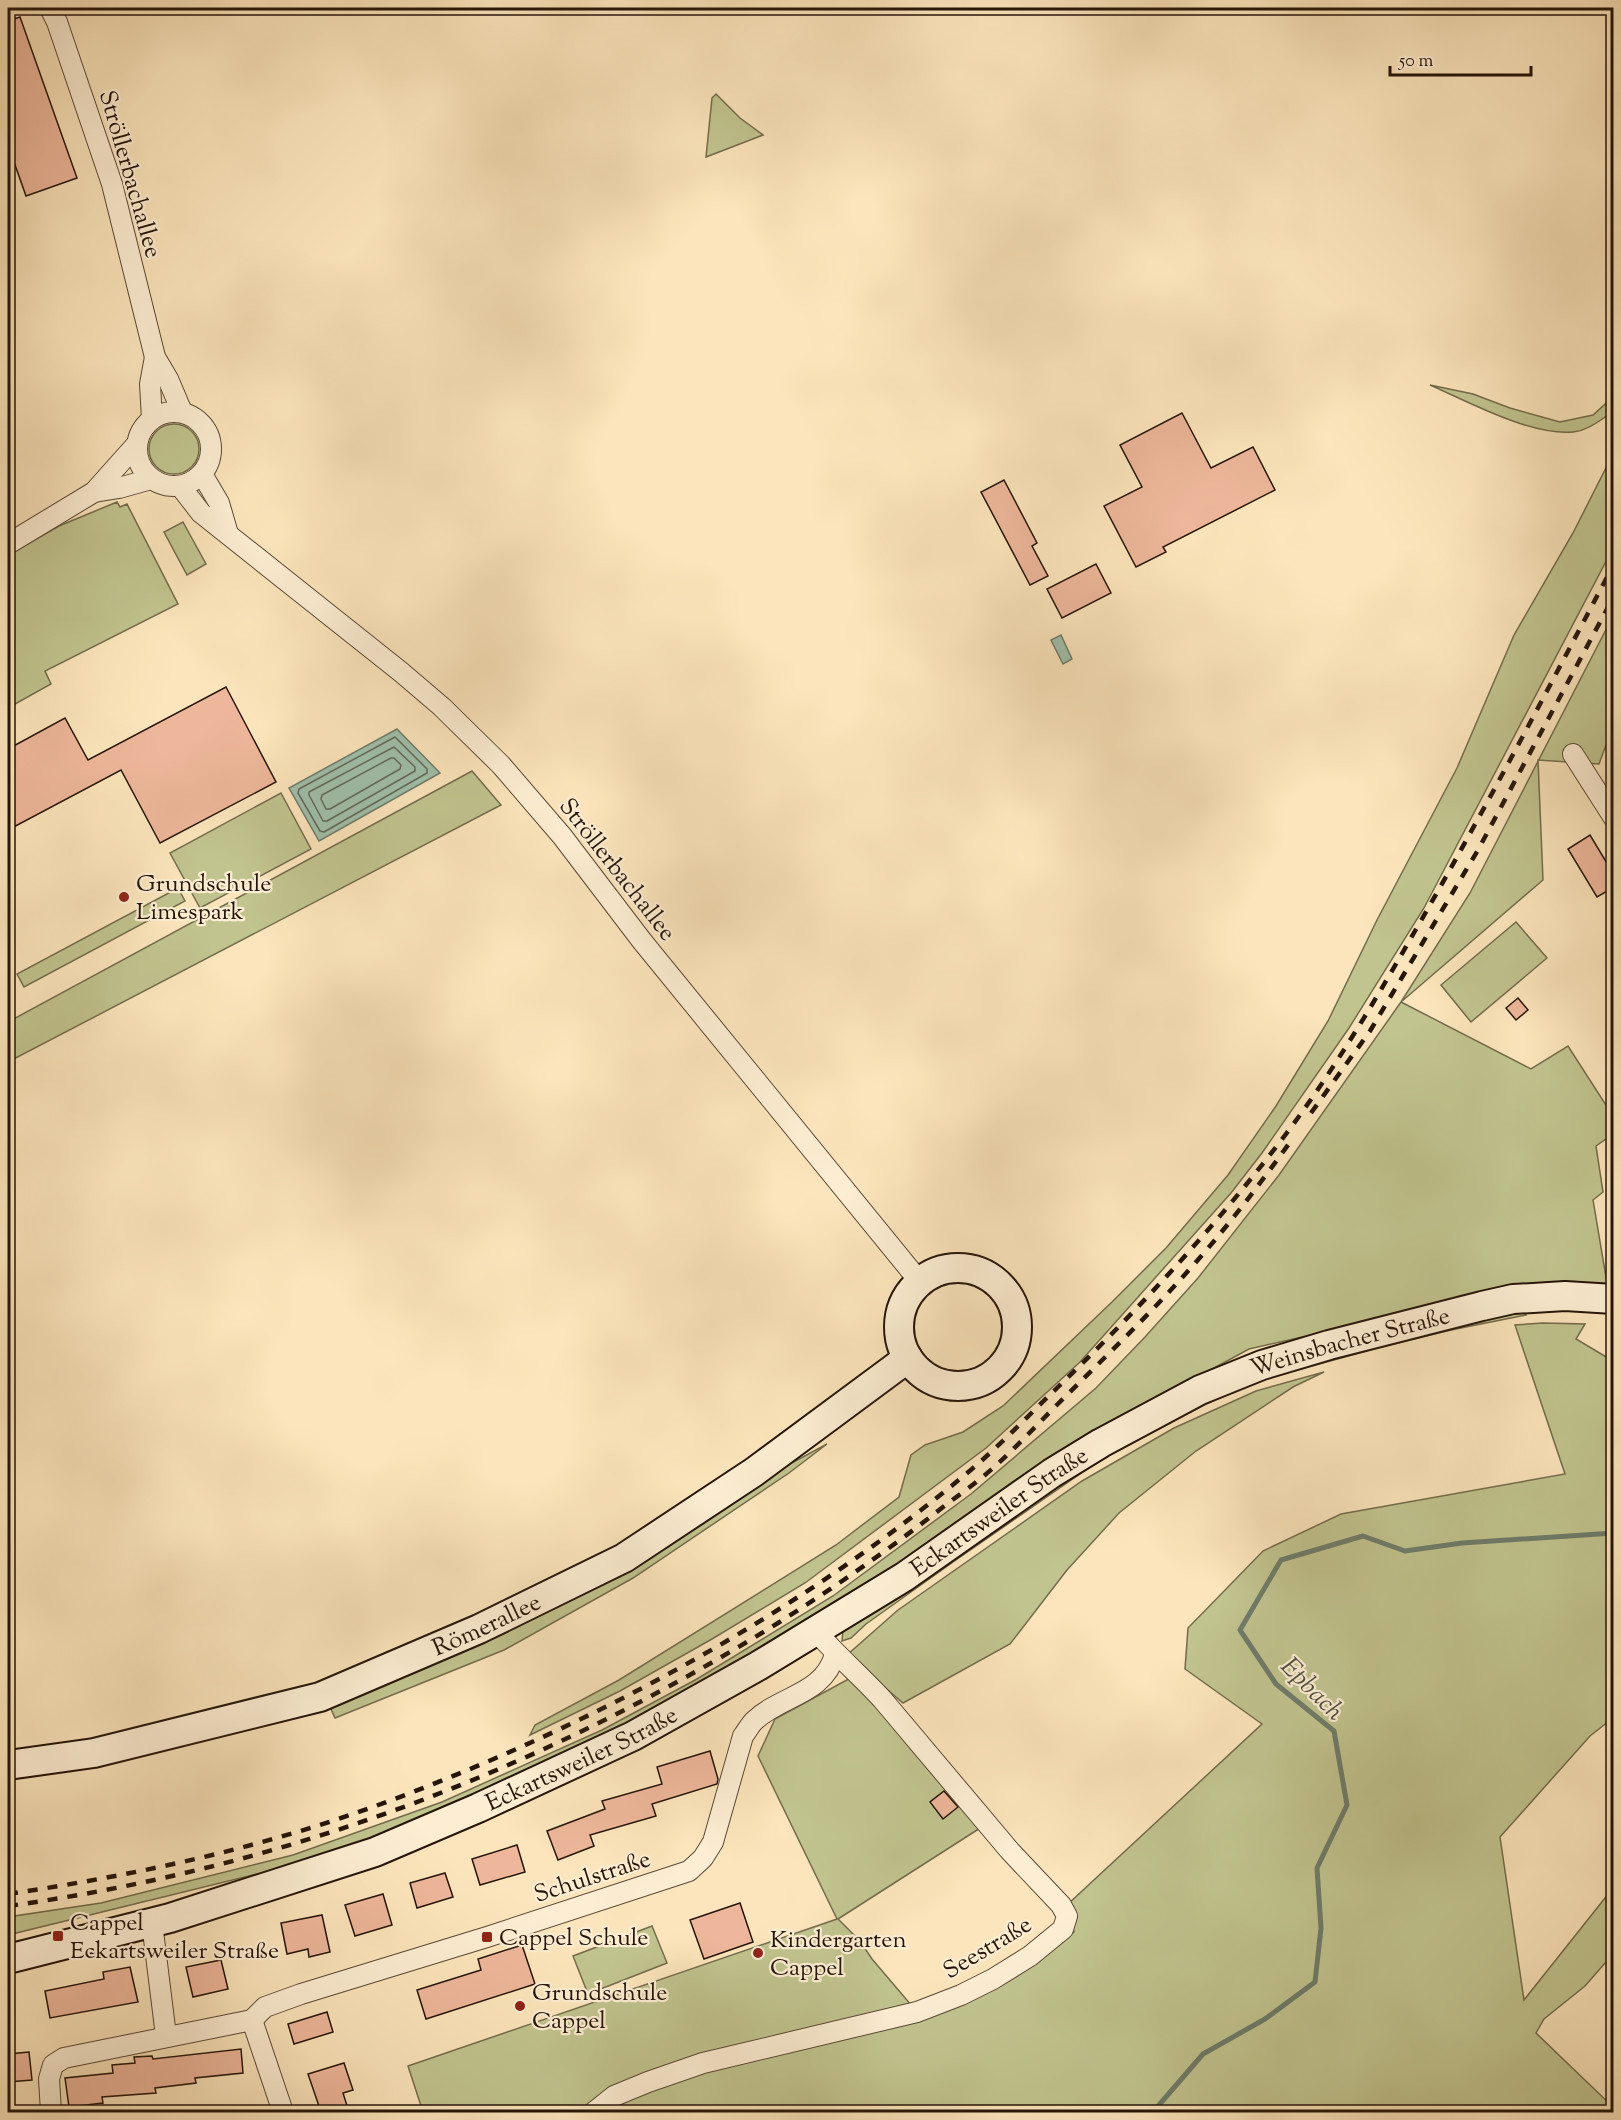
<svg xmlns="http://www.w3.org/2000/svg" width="1621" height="2120" viewBox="0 0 1621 2120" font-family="'Sorts Mill Goudy',serif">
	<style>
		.green { fill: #c1c48f; stroke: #736c4c; stroke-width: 1.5 }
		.water { fill: #a0c0ab; stroke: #6f7c6a; stroke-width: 1.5 }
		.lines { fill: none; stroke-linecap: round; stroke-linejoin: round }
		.shore { stroke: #626a5a; stroke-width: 1.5 }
		.stream { stroke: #6f7c6a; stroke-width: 5 }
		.building { fill: #eeb79b; stroke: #251509; stroke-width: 1.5 }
		.street-casing { stroke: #5b4936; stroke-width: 22 }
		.secondary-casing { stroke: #251509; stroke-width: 32 }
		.street { stroke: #fdeed3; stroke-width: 20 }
		.secondary { stroke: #fdeed3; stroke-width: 28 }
		.rail { stroke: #251509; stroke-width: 4.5; stroke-dasharray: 10 10; stroke-linecap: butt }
		.poi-dot { fill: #8f2418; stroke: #fdeed3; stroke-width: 2 }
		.labels { text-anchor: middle; stroke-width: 4.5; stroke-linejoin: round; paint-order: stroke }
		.street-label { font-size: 24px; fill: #251509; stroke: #fdeed3 }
		.poi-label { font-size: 24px; fill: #251509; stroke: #fdeed3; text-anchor: start }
		.water-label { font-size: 26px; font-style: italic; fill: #505142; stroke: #fdeed3 }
	</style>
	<rect width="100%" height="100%" fill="#fce5bc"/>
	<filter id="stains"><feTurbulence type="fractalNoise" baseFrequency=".00333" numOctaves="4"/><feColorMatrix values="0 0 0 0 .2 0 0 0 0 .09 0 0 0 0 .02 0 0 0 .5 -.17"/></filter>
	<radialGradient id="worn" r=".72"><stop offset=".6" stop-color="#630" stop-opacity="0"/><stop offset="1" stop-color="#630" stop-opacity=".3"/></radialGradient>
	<g class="green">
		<path d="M716,94L740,118L763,135L706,157L712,98Z"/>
		<path d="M1430,385L1473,394L1510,408L1560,422L1593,415L1613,397V411C1603,419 1587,431 1573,432C1531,436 1469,402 1430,385Z"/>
		<circle cx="174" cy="449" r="25"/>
		<path d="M1613,454V548L1424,908L1349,1028L1262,1153L1231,1193L1080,1362L986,1448L805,1583L712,1639L620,1691L530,1735L535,1725L619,1680L836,1545L899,1497L911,1455L925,1445L963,1432L1003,1406L1112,1302L1166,1248L1228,1175L1276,1106L1328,1021L1377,920L1457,768L1514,635L1573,533Z"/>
		<path d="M117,502L120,507L127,504L178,604L45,671L51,684L8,708V555L59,526Z"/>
		<path d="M183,522L206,564L187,575L164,532Z"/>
		<path d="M1613,616V726L1599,764L1538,760L1543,880L1401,1002L1531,1069L1568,1046L1613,1116V1134L1596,1146L1603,1192L1593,1200L1608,1289L1346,1327L1249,1349L1131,1413L849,1603L601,1739L335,1855L8,1935V1917L101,1903L293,1855L442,1802L602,1730L697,1679L833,1596L971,1494L1096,1388L1145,1337L1198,1278L1279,1175L1401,1002L1470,893Z"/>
		<path d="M472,771L501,805L8,1062V1022Z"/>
		<path d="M281,793L311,849L200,908L170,853Z"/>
		<path d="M178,888L185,901L24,987L17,974Z"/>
		<path d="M1516,922L1547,958L1471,1022L1441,985Z"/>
		<path d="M1520,1307L1526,1315L1451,1330L1377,1348L1255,1382L1204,1405L1100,1460L956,1560L866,1624L851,1638L842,1641L843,1630L1027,1499L1245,1378Z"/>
		<path d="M1543,1323L1585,1324L1576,1339L1613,1361V1718L1590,1736L1500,1837L1524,2000L1613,1888V1954L1585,1986L1544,2019L1536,2033L1612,2106L1613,2112H600L616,2100L1012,1976L1074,1932L1067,1905L1262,1724L1185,1669L1188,1628L1263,1551L1341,1514L1565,1474L1515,1325Z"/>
		<path d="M1324,1372L1293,1387L1196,1451L1119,1513L1067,1570L1010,1644L903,1703L847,1655L898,1610L1082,1481L1174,1428L1256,1391Z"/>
		<path d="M827,1444L789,1473L633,1578L504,1650L335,1718L328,1702L736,1493Z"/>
		<path d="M856,1675L988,1823L838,1919L860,1941L872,1959L912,2006L803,2034L588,2112H423L408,2066L837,1919L758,1756L775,1719Z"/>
		<path d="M652,1926L667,1963L588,1994L573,1956Z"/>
	</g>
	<g class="water">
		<path d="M1061,635L1072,659L1063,664L1051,640Z"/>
		<path d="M397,729L440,773L319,841L289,788Z"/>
	</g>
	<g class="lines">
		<g class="shore">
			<path d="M395,737L427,769V773L324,832L320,831L298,793L299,789Z"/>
			<path d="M394,747L415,767V771L327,821H323L309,795V792Z"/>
			<path d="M391,758H394L401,765L400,769L330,809H326L321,799L322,795Z"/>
		</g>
		<path class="stream" d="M1153,2112L1203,2054L1265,2019L1315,1982L1321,1928L1317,1868L1347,1805L1334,1731L1276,1684L1240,1630L1281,1560L1363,1536L1405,1551L1462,1543L1614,1533"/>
	</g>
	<g class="building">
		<path d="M20,17L77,178L26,196L8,145V21Z"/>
		<path d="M1182,413L1211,468L1253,447L1275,490L1163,547L1166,552L1136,567L1104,506L1142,487L1120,445Z"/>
		<path d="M1004,480L1037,543L1032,546L1048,576L1030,585L981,492Z"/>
		<path d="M1096,564L1111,593L1062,618L1047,589Z"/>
		<path d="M226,687L276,782L160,843L121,770L8,830V749L65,718L88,760Z"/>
		<path d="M1590,835L1614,875V887L1597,897L1568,849Z"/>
		<path d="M1518,998L1528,1010L1516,1020L1506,1008Z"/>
		<path d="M710,1751L718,1779L717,1784L652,1804L656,1816L590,1835L594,1846L558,1860L547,1831L605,1809L602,1801L662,1784L657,1767Z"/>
		<path d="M944,1791L958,1807L943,1819L930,1802Z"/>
		<path d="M517,1845L525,1872L480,1885L472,1859Z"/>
		<path d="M445,1873L453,1897L417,1908L410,1883Z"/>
		<path d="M383,1894L392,1925L355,1936L345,1905Z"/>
		<path d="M740,1903L753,1942L704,1959L690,1920Z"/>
		<path d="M322,1915L330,1952L309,1957L308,1949L287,1954L281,1923Z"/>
		<path d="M522,1945L535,1984L426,2019L417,1990L481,1970L478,1959Z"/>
		<path d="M221,1960L228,1989L193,1997L186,1967Z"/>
		<path d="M130,1967L138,2002L50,2018L45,1991L104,1979L103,1972Z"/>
		<path d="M327,2012L333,2032L294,2044L288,2024Z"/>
		<path d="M241,2049L243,2073L195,2078L196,2083L155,2088L156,2093L102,2097L103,2103L69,2107L65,2078L113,2073L112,2065L135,2063L134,2057L152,2056L153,2059Z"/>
		<path d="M29,2052L32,2080L8,2082V2054Z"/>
		<path d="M344,2063L353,2090L343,2093L349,2112H321L308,2074Z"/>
	</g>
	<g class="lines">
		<defs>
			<g id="street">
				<path d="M50,8L57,22L112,184L155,357L168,379L182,412"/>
				<circle cx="174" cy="449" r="37"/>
				<path d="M152,419L150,384L155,357"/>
				<path d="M202,474L219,503L228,534"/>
				<path d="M180,486L201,513L401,672L442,707L501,765L562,836L642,941L920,1282"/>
				<path d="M94,492L119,488L151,479"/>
				<path d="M8,544L94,492L136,445"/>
				<path d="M1573,754L1614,818"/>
				<path d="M152,1923L166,2036"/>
				<path d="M252,2020L265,2007L301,1994L487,1937L689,1871L703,1858L713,1842L743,1736C747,1731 750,1725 754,1721C781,1695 824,1695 835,1654"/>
				<path d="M252,2020L283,2112"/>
				<path d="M51,2112L49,2079L53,2065L64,2058L252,2020"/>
				<path d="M594,2112L614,2096L648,2082L703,2063L917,2012L961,1995L993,1979L1030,1956L1063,1929L1067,1916L1061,1905L1010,1851L882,1699C860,1675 836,1655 815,1630"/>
			</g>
			<g id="secondary">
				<circle cx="958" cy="1327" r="59"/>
				<path id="s1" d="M8,1765L94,1753L320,1697L479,1629L624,1558L754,1472L908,1358"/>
				<path id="s2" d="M8,1959L170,1918L375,1852L478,1808L633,1736L758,1666L904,1577L1052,1473L1101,1443L1200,1390L1262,1365L1329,1345L1482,1306L1513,1299L1533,1298L1565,1296L1614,1299"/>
			</g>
		</defs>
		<use href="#street" class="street-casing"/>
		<use href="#secondary" class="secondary-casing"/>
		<use href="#street" class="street"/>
		<use href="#secondary" class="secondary"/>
		<g class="rail">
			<path d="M1311,1113L1370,1031L1478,850L1614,596"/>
			<path d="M8,1894C130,1876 253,1850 370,1808C586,1730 804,1612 979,1463C1006,1439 1032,1412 1058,1387C1140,1308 1217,1225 1286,1134C1334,1070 1375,1001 1415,931C1485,810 1549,687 1614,564"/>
			<path d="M8,1906C285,1868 541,1770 778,1623C835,1587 890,1549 943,1507C959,1495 976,1483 992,1469C1019,1445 1043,1418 1069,1393C1109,1353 1150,1314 1188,1271C1226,1229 1260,1184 1293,1138"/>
		</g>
	</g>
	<g class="poi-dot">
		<circle cx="124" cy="897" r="6"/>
		<rect x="52" y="1930" width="12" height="12" rx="3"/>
		<rect x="481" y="1931" width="12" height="12" rx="3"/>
		<circle cx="758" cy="1953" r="6"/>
		<circle cx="520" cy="2006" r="6"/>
	</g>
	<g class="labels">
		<g class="street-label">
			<text transform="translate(131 174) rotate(74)" y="8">Ströllerbachallee</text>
			<text transform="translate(618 869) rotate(52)" y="8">Ströllerbachallee</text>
			<text dy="8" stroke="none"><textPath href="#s2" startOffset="1488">Weinsbacher Straße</textPath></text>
			<text dy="8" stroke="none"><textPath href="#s2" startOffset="1095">Eckartsweiler Straße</textPath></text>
			<text dy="8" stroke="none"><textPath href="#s1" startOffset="501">Römerallee</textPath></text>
			<text dy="8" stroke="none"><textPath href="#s2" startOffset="609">Eckartsweiler Straße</textPath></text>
			<text transform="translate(592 1876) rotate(-18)" y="8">Schulstraße</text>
			<text transform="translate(987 1947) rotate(-31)" y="8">Seestraße</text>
		</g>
		<g class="poi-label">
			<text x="136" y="891">Grundschule<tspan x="136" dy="28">Limespark</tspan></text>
			<text x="70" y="1930">Cappel<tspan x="70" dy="28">Eckartsweiler Straße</tspan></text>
			<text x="499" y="1945">Cappel Schule</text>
			<text x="770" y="1947">Kindergarten<tspan x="770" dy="28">Cappel</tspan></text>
			<text x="532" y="2000">Grundschule<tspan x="532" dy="28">Cappel</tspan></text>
		</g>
		<g class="water-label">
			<text transform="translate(1313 1688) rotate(45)" y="9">Epbach</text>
		</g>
	</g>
	<rect width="1621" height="2120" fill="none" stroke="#fce5bc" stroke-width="30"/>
	<rect x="9" y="9" width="1603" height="2102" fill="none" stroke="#251509" stroke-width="3"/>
	<rect x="15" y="15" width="1591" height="2090" fill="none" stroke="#251509" stroke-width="1.5"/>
	<path d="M1390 66v9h141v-9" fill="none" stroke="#251509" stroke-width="3"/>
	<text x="1399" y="66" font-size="18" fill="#251509" stroke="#fdeed3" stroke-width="4.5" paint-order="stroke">50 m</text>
	<rect width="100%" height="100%" filter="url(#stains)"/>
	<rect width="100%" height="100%" fill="url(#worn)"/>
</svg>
